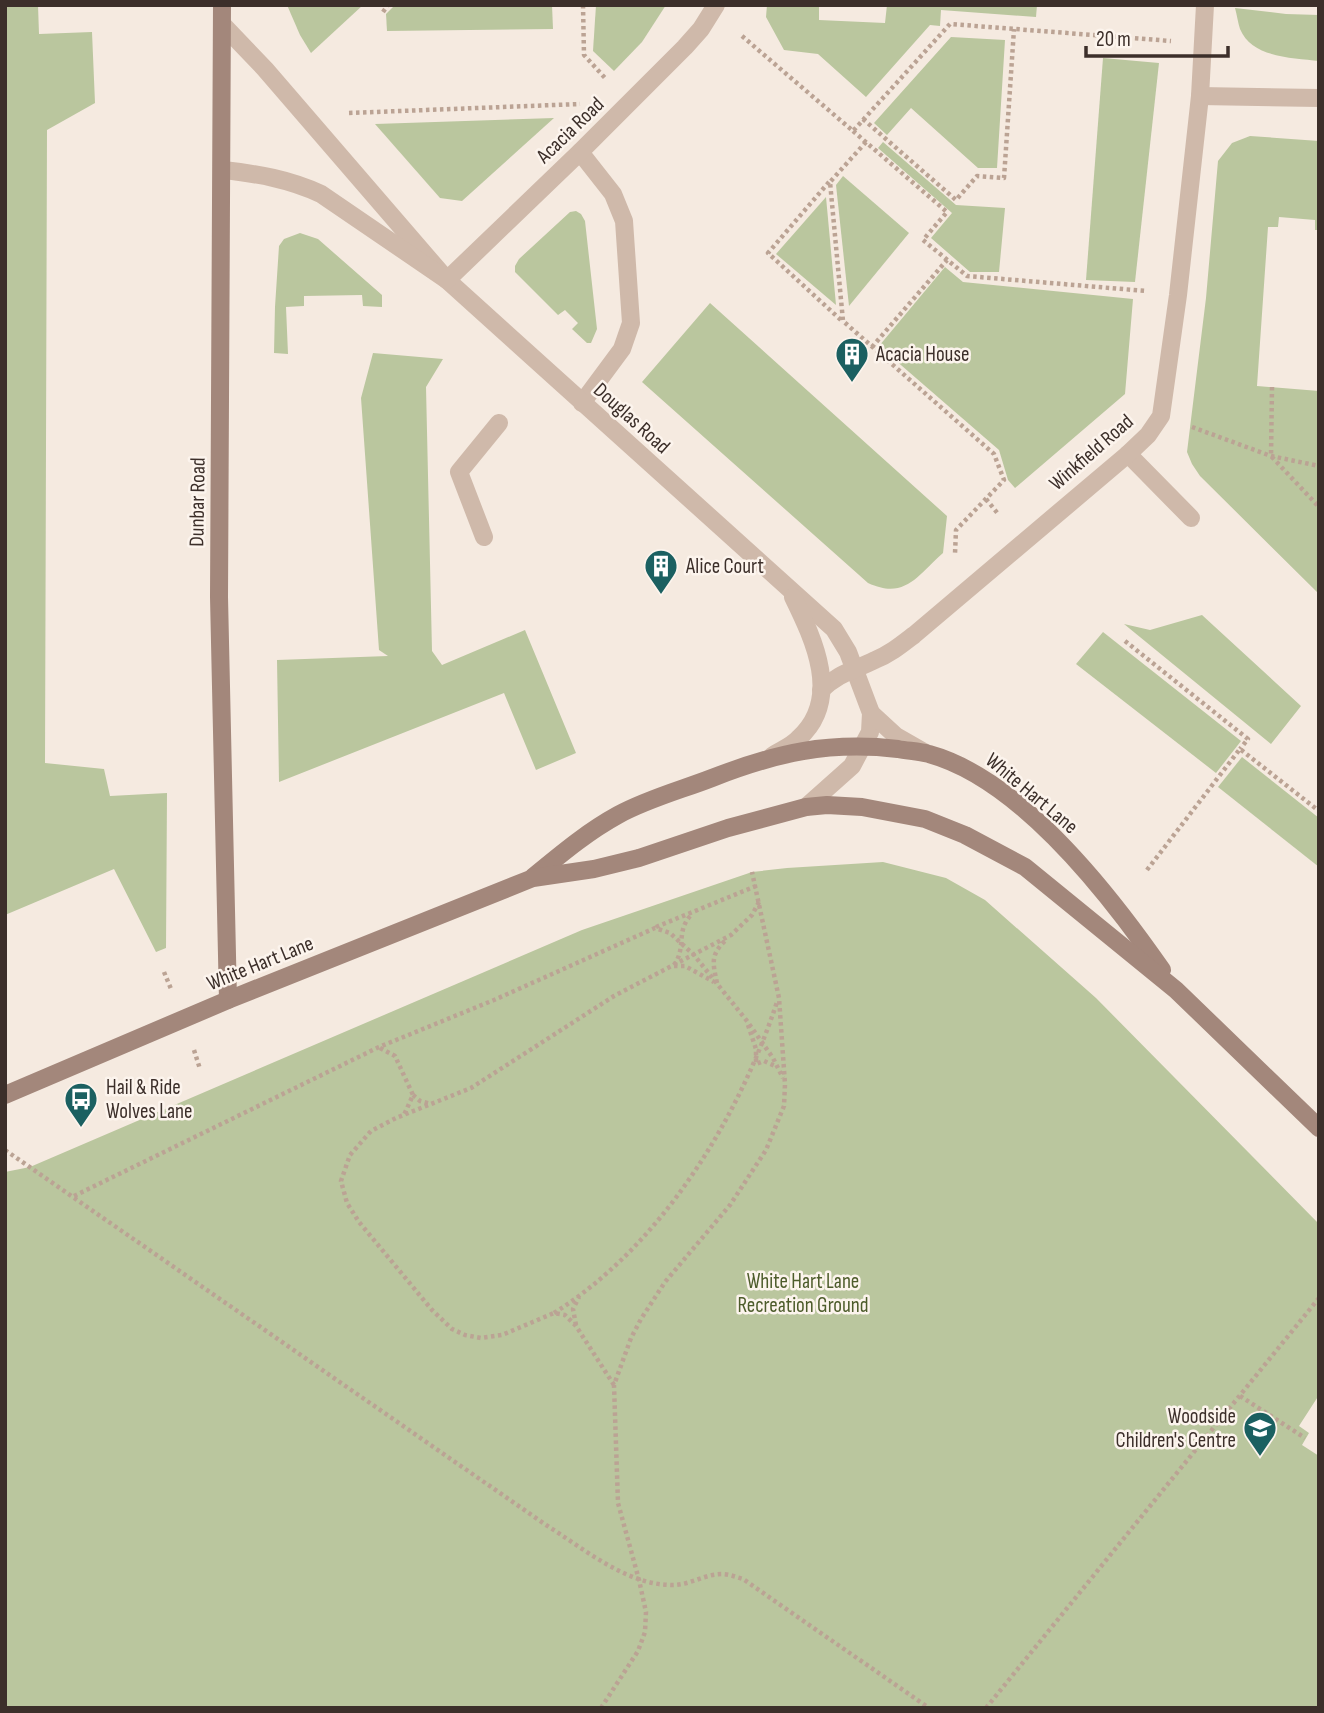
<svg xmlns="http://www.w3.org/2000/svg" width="1324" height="1713" viewBox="0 0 1324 1713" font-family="'Sofia Sans Condensed',sans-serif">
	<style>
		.green { fill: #bac69e }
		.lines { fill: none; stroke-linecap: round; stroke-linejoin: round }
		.path { stroke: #bba394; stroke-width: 4.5; stroke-dasharray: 3.5 3.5; stroke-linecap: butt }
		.lane { stroke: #cfb9aa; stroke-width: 18 }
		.street { stroke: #cfb9aa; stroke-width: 18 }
		.secondary { stroke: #a3877b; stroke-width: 18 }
		.labels { text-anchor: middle; stroke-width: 5; stroke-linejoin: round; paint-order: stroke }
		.street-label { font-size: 21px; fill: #3c2f2a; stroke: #fcf4ed }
		.poi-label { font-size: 21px; fill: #3c2f2a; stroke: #fcf4ed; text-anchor: start }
		.park-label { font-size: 21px; fill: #4d5c2b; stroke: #fcf4ed }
	</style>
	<rect width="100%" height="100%" fill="#f5eae0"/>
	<g class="green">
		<path d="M5,5H38L39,34L92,32L95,103L47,130L45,763L104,769L110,796L167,793L166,948L156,952L114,869L5,915Z"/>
		<path d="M287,5H363L311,53L300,35Z"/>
		<path d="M395,5H552L553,29L387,31L386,14Z"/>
		<path d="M596,5H666L642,42L614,71L593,51Z"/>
		<path d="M767,5H819V20L885,23L887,5H1037L1036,17L941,10L940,26L930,25L866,97L818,54L784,50L766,17Z"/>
		<path d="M1235,8L1286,14L1319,15V61C1293,58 1252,58 1240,29C1238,23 1237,15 1235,8Z"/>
		<path d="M951,37L1005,40L997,168H978L911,108L887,135L874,123Z"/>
		<path d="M1103,58L1159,63L1135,282L1086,280Z"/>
		<path d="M554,118L462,201L440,198L375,124Z"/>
		<path d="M1250,136L1319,141V230H1315V220L1279,217L1278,227H1268L1257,386L1319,391V594L1200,476L1192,464L1187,452L1206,298L1218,161L1232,143Z"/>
		<path d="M883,142L956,205L1005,208L999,272H970L931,238L952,213L878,148Z"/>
		<path d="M843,176L909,233L849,306L836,185Z"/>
		<path d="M826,197L836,305L776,254Z"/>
		<path d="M576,211L581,214L585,221L597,329L591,343H587L572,329L578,323L565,310L558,315L515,272V266L519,259L570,212Z"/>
		<path d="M300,233L318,239L382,295V307L363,306L362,295L304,296V306L286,307L288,354L274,353L275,307L279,246L284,239Z"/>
		<path d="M945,267L963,282L1133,299L1125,394L1015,488L1008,480L999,450L879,346Z"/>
		<path d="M710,303L947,516L943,553C917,576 905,600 868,583L642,382Z"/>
		<path d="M373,353L443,359L426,387L432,651L442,665L525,630L576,753L536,770L504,693L279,782L277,660L388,656L379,650L361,398Z"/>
		<path d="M1202,615L1301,706L1271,744L1124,624L1150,630Z"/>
		<path d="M1103,632L1241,741L1216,773L1076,664Z"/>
		<path d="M1242,757L1319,818V867L1218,787Z"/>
		<path d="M883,862L946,878L985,900L1096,998L1319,1224V1395L1299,1426L1309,1433L1302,1445L1319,1456V1708H5V1172L30,1167L582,930L752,872L787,868Z"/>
	</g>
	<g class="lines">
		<g class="path">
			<path d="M583,5L584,55L606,79"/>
			<path d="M383,12L388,5"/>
			<path d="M742,36L853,131L950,24L1171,41"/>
			<path d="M349,113L580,104"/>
			<path d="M863,119L956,200L977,176L1004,178L1014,29"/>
			<path d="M853,131L947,212L923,240L967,276L1146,291"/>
			<path d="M866,142L830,182L843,321L994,454L1004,480L956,530L955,554"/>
			<path d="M829,182L768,253L842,321"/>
			<path d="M872,347L947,260"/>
			<path d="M1272,387L1271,456L1319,507"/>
			<path d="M1192,427L1271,456L1319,466"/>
			<path d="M986,499L999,515"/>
			<path d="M1125,641L1248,739L1240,749"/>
			<path d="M1147,870L1240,749L1319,811"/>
			<path d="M656,927L756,886"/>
			<path d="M674,965C687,947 675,931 692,914"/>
			<path d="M674,966H685L714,982"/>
			<path d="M164,972L171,989"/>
			<path d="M717,983C713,964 710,955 725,941"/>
			<path d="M748,1025L756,1049V1064L764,1061L775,1066"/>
			<path d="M380,1048L395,1056L413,1095L404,1115"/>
			<path d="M194,1050L200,1069"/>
			<path d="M413,1095L420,1101L431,1104"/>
			<path d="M5,1150L546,1525C583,1548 625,1584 670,1585C689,1586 704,1574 722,1574C729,1574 736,1577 743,1579L929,1708"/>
			<path d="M74,1196L379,1047L494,1000L655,928L670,933L694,955L747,1021L773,1058L783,1078"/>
			<path d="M554,1313C661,1246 738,1120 777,1002"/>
			<path d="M576,1325L573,1309L579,1297"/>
			<path d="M614,1385L576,1326L565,1315L554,1313L502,1335L481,1338L465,1335L452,1329L432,1310L359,1222L347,1203L341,1181L350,1155L371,1131L396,1118L471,1088L614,996L731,935L752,915L759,902"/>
			<path d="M1240,1396L1305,1438"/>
			<path d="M601,1708L638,1651L645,1632L646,1612L639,1580L618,1503L614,1385L631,1338L641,1319L665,1282L730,1205L766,1150L784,1106L785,1084L779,998L752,872"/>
			<path d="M986,1708L1319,1298"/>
		</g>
		<g class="lane">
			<path d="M580,152L613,194L624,221L631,323L622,349L582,403"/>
			<path d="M1128,454L1191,518"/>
			<path d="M484,537L459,472L499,423"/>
		</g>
		<g class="street">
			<path d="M222,24L265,69L447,280L834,629L848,652L871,713L870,732L852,766L806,807"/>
			<path d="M1200,96L1319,98"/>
			<path d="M223,170C258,174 289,179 321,194L447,280L580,152L685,47L701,29L716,5"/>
			<path d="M821,690C840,672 853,671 875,660C890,654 901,645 914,635L1128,454L1148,435L1161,416L1178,295L1200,96L1205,5"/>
			<path d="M871,713L896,736L924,752"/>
			<path d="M772,756C781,750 792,746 799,738C842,699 814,640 793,597"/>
		</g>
		<g class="secondary">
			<path d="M222,5L219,597L228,1000"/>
			<path d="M533,877C561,854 587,832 618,815C647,799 681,790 712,778C776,753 828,741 898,749C908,751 919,751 929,754C1020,779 1110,895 1162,970"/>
			<path d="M5,1095L228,1000L533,878L594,869L639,858L728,828L806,807L827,805L862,807L925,819L965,835L1025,867L1176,990L1319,1128"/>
		</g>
	</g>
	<defs>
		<symbol id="building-pin" viewBox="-11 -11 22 30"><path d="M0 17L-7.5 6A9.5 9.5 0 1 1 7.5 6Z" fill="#1b6061" stroke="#fcf4ed"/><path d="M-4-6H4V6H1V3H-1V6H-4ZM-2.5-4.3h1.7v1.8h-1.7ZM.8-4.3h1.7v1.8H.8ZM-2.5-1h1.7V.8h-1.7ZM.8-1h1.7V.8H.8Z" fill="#fff"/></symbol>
		<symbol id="bus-pin" viewBox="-11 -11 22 30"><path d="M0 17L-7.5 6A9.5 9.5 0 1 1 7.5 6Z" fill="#1b6061" stroke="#fcf4ed"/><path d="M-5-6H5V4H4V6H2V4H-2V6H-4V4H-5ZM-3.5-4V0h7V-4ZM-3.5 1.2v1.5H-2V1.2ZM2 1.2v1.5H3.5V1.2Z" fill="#fff"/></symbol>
		<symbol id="school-pin" viewBox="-11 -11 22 30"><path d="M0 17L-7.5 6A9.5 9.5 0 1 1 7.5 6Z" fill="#1b6061" stroke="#fcf4ed"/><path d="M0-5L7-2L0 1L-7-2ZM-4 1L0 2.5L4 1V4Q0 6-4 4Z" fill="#fff"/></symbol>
	</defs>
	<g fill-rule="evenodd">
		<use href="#building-pin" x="833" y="335" width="38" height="52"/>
		<use href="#building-pin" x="642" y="547" width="38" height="52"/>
		<use href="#bus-pin" x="62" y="1080" width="38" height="52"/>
		<use href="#school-pin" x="1241" y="1409" width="38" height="52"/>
	</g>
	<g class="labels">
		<g class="street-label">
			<text transform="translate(570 130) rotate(-44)" y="7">Acacia Road</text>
			<text transform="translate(632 418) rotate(42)" y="7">Douglas Road</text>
			<text transform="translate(1091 452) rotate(-41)" y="7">Winkfield Road</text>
			<text transform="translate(197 502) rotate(-89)" y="7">Dunbar Road</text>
			<text transform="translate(1032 793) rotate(40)" y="7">White Hart Lane</text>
			<text transform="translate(260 963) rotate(-22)" y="7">White Hart Lane</text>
		</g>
		<g class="poi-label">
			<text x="876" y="361">Acacia House</text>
			<text x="686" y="573">Alice Court</text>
			<text x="106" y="1094">Hail &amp; Ride<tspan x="106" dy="24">Wolves Lane</tspan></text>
			<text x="1236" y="1423" text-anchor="end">Woodside<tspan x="1236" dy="24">Children's Centre</tspan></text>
		</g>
		<g class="park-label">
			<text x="803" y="1288">White Hart Lane<tspan x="803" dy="24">Recreation Ground</tspan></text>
		</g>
	</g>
	<rect width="1324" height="1713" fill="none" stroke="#3c2f2a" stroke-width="14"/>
	<path d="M1086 46v10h142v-10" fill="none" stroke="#3c2f2a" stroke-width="3.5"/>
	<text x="1096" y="46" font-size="21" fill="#3c2f2a" stroke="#fcf4ed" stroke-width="5" paint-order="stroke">20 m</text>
</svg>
